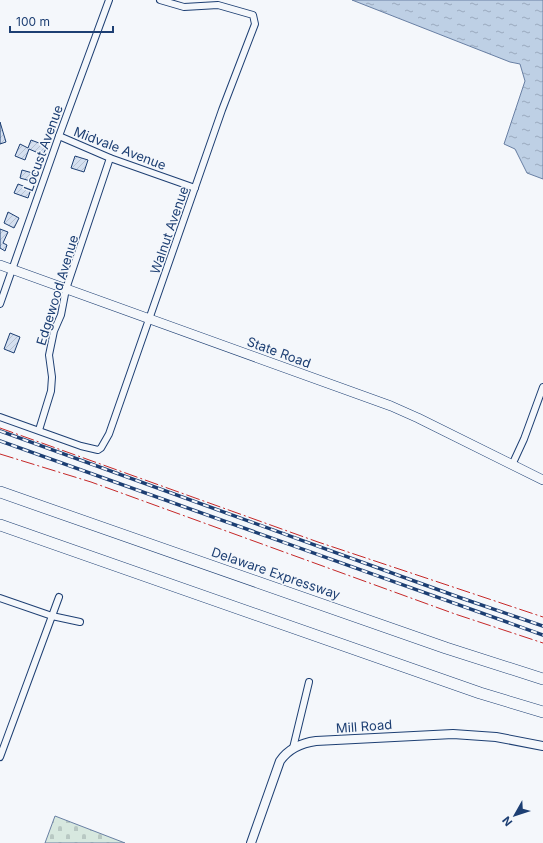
<svg xmlns="http://www.w3.org/2000/svg" width="543" height="843" viewBox="0 0 543 843" font-family="Inter,sans-serif">
	<style>
		.cemetery { fill: url(#cemetery-stones); stroke: #687fa3 }
		.water { fill: url(#water-ripples); stroke: #687fa3 }
		.building { fill: url(#building-hatch); stroke: #1d3f73 }
		.lines { fill: none; stroke-linecap: round; stroke-linejoin: round }
		.minor-casing { stroke: #1d3f73; stroke-width: 8 }
		.tertiary-casing { stroke: #1d3f73; stroke-width: 10 }
		.secondary-casing { stroke: #1d3f73; stroke-width: 10 }
		.motorway-casing { stroke: #1d3f73; stroke-width: 12 }
		.minor { stroke: #f4f7fb; stroke-width: 6 }
		.tertiary { stroke: #f4f7fb; stroke-width: 8 }
		.secondary { stroke: #f4f7fb; stroke-width: 9 }
		.motorway { stroke: #f4f7fb; stroke-width: 11 }
		.rail-casing { stroke: #1d3f73; stroke-width: 3.5 }
		.rail { stroke: #f4f7fb; stroke-width: 2; stroke-dasharray: 6; stroke-linecap: butt }
		.power { stroke: #c62828; stroke-width: 1; stroke-dasharray: 14 3 2 3; stroke-linecap: butt }
		.labels { text-anchor: middle; stroke-width: 3; stroke-linejoin: round; paint-order: stroke }
		.street-label { font-size: 13px; fill: #1d3f73; stroke: #f4f7fb }
	</style>
	<defs>
		<pattern id="cemetery-stones" width="16" height="16" patternUnits="userSpaceOnUse"><rect width="16" height="16" fill="#d7e8df"/><path d="M2 7V4a2 2 0 0 1 4 0v3zM10 15v-3a2 2 0 0 1 4 0v3z" fill="#b8c8c3"/></pattern>
		<pattern id="water-ripples" width="26" height="14" patternUnits="userSpaceOnUse"><rect width="26" height="14" fill="#bed0e5"/><path d="M2 4q2-2 4 0t4 0M15 11q2-2 4 0t4 0" fill="none" stroke="#9aaabe"/></pattern>
		<pattern id="building-hatch" width="6" height="6" patternUnits="userSpaceOnUse"><rect width="6" height="6" fill="#d5e0f0"/><path d="M-1 1l2-2M0 6l6-6M5 7l2-2" fill="none" stroke="#b6c1d1"/></pattern>
	</defs>
	<rect width="100%" height="100%" fill="#f4f7fb"/>
	<path class="cemetery" d="M55,816L125,843H45Z"/>
	<path class="water" d="M352,0H543V179L527,173L515,149L504,144L525,81L520,64L510,62Z"/>
	<g class="building">
		<path d="M0,122L6,142L0,144Z"/>
		<path d="M31,140L47,146L43,155L29,149L25,160L15,156L20,144L28,148Z"/>
		<path d="M75,156L88,160L84,172L71,168Z"/>
		<path d="M22,170L36,174L34,182L20,178Z"/>
		<path d="M18,184L31,189L28,198L14,193Z"/>
		<path d="M8,212L19,218L14,228L4,223Z"/>
		<path d="M0,229L8,232L3,243L7,245L5,251L0,248Z"/>
		<path d="M10,333L20,337L14,353L4,349Z"/>
	</g>
	<g class="lines">
		<defs>
			<g id="minor">
				<path d="M59,136L110,158L195,188"/>
				<path d="M0,304L59,136L109,0"/>
				<path d="M0,417L81,446L98,450L101,448L109,434L222,110L255,24L253,15L218,5L184,7L160,0"/>
				<path d="M39,430L51,391L52,377L49,355L54,331L61,315L66,289L110,158"/>
				<path d="M512,465L524,439L543,387"/>
				<path d="M0,598L52,616L80,622"/>
				<path d="M293,748L309,682"/>
				<path d="M0,757L59,597"/>
			</g>
			<path id="tertiary" d="M251,843L280,761C289,748 301,743 316,741L453,734L496,737L543,746"/>
			<path id="secondary" d="M0,265L391,406L418,418L543,480"/>
			<g id="motorway">
				<path d="M0,492L446,648L543,679"/>
				<path d="M0,525L480,693L543,712"/>
			</g>
		</defs>
		<use href="#minor" class="minor-casing"/>
		<use href="#tertiary" class="tertiary-casing"/>
		<use href="#secondary" class="secondary-casing"/>
		<use href="#motorway" class="motorway-casing"/>
		<use href="#minor" class="minor"/>
		<use href="#tertiary" class="tertiary"/>
		<use href="#secondary" class="secondary"/>
		<use href="#motorway" class="motorway"/>
		<defs>
			<g id="rail">
				<path d="M0,431L461,598L543,626"/>
				<path d="M0,441L543,635"/>
			</g>
		</defs>
		<use href="#rail" class="rail-casing"/>
		<use href="#rail" class="rail"/>
		<g class="power">
			<path d="M0,428L318,542L543,617"/>
			<path d="M0,454L91,482L455,614L543,643"/>
		</g>
	</g>
	<g class="labels">
		<g class="street-label">
			<text transform="translate(43 148) rotate(-70)" y="5">Locust Avenue</text>
			<text transform="translate(120 148) rotate(21)" y="5">Midvale Avenue</text>
			<text transform="translate(169 230) rotate(-71)" y="5">Walnut Avenue</text>
			<text transform="translate(57 290) rotate(-73)" y="5">Edgewood Avenue</text>
			<text transform="translate(279 352) rotate(20)" y="5">State Road</text>
			<text transform="translate(276 573) rotate(19)" y="5">Delaware Expressway</text>
			<text transform="translate(364 726) rotate(-4)" y="5">Mill Road</text>
		</g>
	</g>
	<g transform="translate(515 815) rotate(231)" stroke="#f4f7fb" stroke-width="3" paint-order="stroke">
	<path d="M0-3L7 15L0 10L-7 15Z" fill="#1d3f73"/>
	<text y="-6" font-size="11" font-weight="bold" text-anchor="middle" fill="#1d3f73">N</text>
	</g>
	<path d="M10 26v6h103v-6" fill="none" stroke="#1d3f73" stroke-width="2"/>
	<text x="16" y="26" font-size="12" fill="#1d3f73" stroke="#f4f7fb" stroke-width="3" paint-order="stroke">100 m</text>
</svg>
